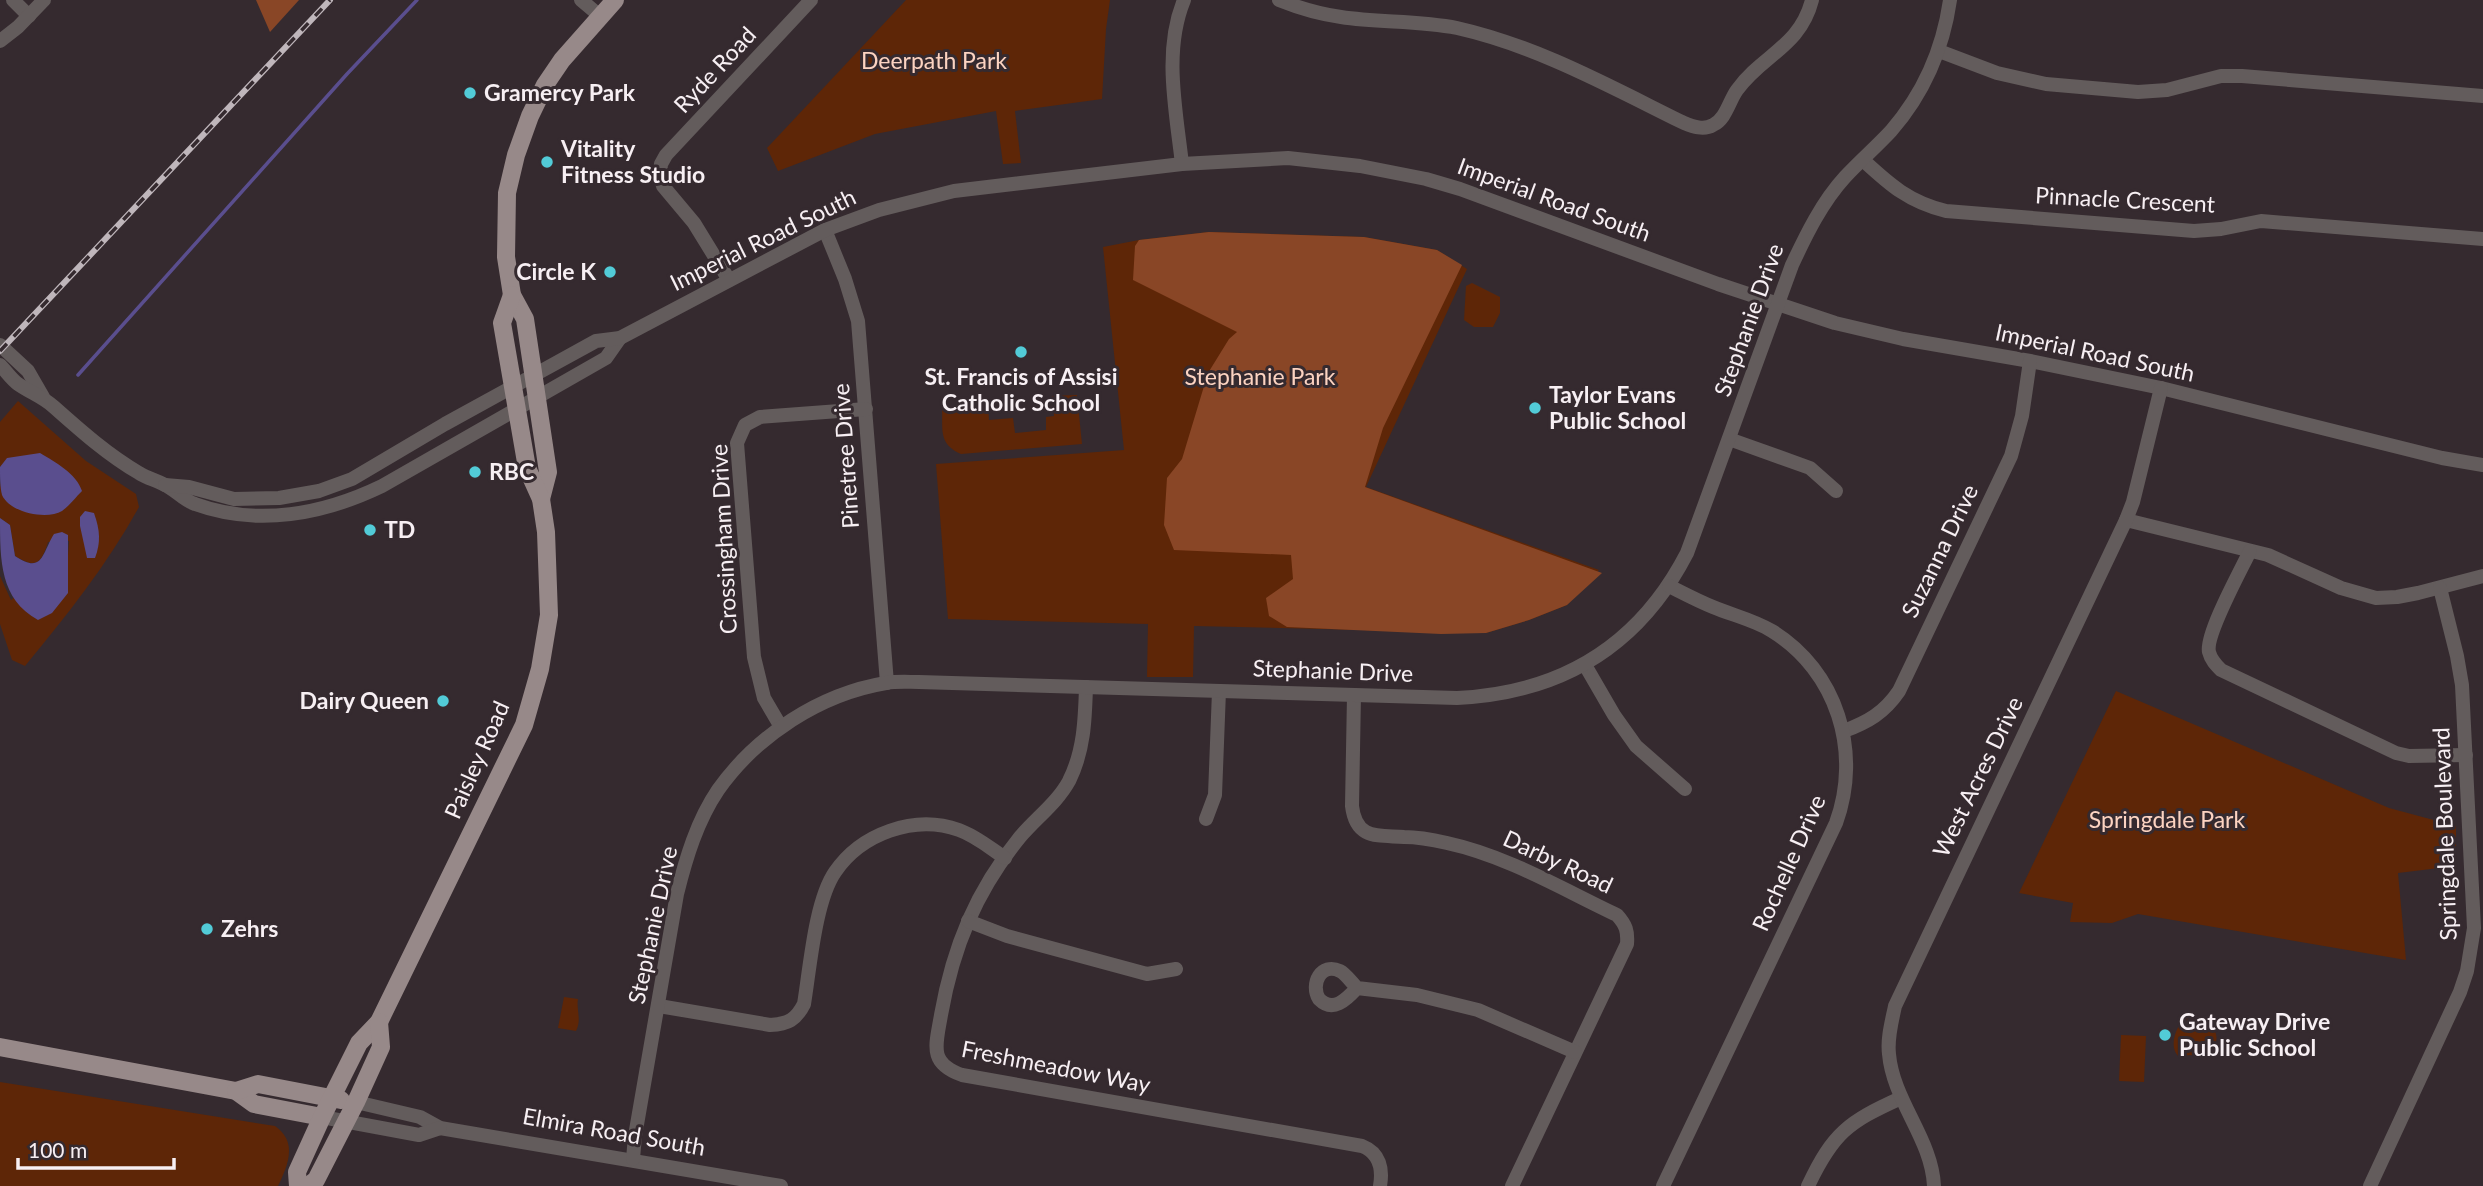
<svg xmlns="http://www.w3.org/2000/svg" width="2483" height="1186" viewBox="0 0 2483 1186" font-family="Lato,sans-serif">
	<style>
		.green { fill: #5e2607 }
		.forest { fill: #894626 }
		.water { fill: #5a4e8e }
		.lines { fill: none; stroke-linecap: round; stroke-linejoin: round }
		.stream { stroke: #5a4e8e; stroke-width: 3.5 }
		.minor { stroke: #635c5c; stroke-width: 14 }
		.major { stroke: #978989; stroke-width: 18 }
		.rail-casing { stroke: #bfb6bb; stroke-width: 6 }
		.rail { stroke: #352a2f; stroke-width: 3.5; stroke-dasharray: 10; stroke-linecap: butt }
		.poi-dot { fill: #52cbd7; stroke: #352a2f; stroke-width: 2.5 }
		.labels { text-anchor: middle; stroke-width: 6; stroke-linejoin: round; paint-order: stroke }
		.park-label { font-size: 23px; fill: #fcd3c1; stroke: #352a2f }
		.street-label { font-size: 23px; fill: #f7eff3; stroke: #352a2f }
		.poi-label { font-size: 23px; font-weight: bold; fill: #f7eff3; stroke: #352a2f; text-anchor: start }
	</style>
	<rect width="100%" height="100%" fill="#352a2f"/>
	<g class="green">
		<path d="M906,0H1110L1106,29L1102,99L1015,111L1021,163L1003,164L996,111L875,134L778,171L767,148Z"/>
		<path d="M1209,232L1364,237L1437,250L1467,269L1366,487L1599,570L1567,605L1529,620L1486,633L1194,626L1193,677H1147L1148,624L948,619L936,464L1124,450L1103,247L1139,240Z"/>
		<path d="M1472,283L1500,297V313L1493,327H1474L1464,320L1466,286Z"/>
		<path d="M1077,395L1082,444L961,454C938,444 943,430 942,407L988,404L989,420L1013,418L1015,433L1046,430V417L1054,416L1052,396Z"/>
		<path d="M18,401L86,461L136,494L139,507C107,565 67,615 25,666L12,660L0,624V576L11,600L68,555L69,541L48,542C41,564 36,569 15,556L10,525L0,518V482L2,494L27,457L8,458L0,467V422Z"/>
		<path d="M2116,691L2389,808L2456,826V866L2398,873L2406,960L2138,914L2112,923L2070,922L2073,903L2019,893Z"/>
		<path d="M564,997L578,999C576,1009 582,1020 576,1031L558,1028Z"/>
		<path d="M2186,1016C2205,1013 2227,1034 2211,1050C2205,1056 2187,1055 2178,1056C2168,1045 2177,1025 2186,1016Z"/>
		<path d="M2121,1035L2146,1036L2144,1082L2119,1081Z"/>
		<path d="M0,1082L275,1126C298,1142 288,1165 278,1186H0Z"/>
	</g>
	<g class="forest">
		<path d="M256,0H299L270,32Z"/>
		<path d="M1209,232L1364,237L1437,250L1462,265L1383,428L1365,487L1602,573L1567,605L1529,620L1486,633L1441,634L1287,627L1269,616L1266,598L1293,579L1291,555L1174,550L1164,525L1167,478L1182,459L1208,373L1229,339L1237,332L1133,280L1135,246L1139,240Z"/>
	</g>
	<g class="water">
		<path d="M40,453C55,462 76,473 82,491C76,497 69,506 62,511C47,520 10,513 2,495C0,487 0,475 0,467L7,458Z"/>
		<path d="M85,511L94,513C100,530 101,542 95,558H87L80,526V517Z"/>
		<path d="M0,518L10,525L15,556C43,575 42,553 54,534L62,532L68,535V593L52,613L38,620C0,599 0,561 0,518Z"/>
	</g>
	<g class="lines">
		<path class="stream" d="M78,375L347,74L417,0"/>
		<g class="minor">
			<path d="M13,0L29,16"/>
			<path d="M581,0L600,16"/>
			<path d="M1279,0C1299,8 1319,14 1341,17C1379,23 1418,20 1457,28C1537,46 1609,86 1682,122C1692,126 1703,131 1713,125C1726,119 1729,101 1737,90C1762,55 1800,47 1812,0"/>
			<path d="M0,41L18,27L44,0"/>
			<path d="M1939,51L1997,73L2046,84L2138,92L2167,90L2221,76H2242L2483,96"/>
			<path d="M1863,160C1890,185 1909,202 1946,211L2194,231L2221,229L2261,221L2483,239"/>
			<path d="M1182,164C1176,110 1163,51 1184,0"/>
			<path d="M825,230L845,279L858,321L887,683"/>
			<path d="M729,280L694,223L663,186L660,175L661,164L666,155L811,0"/>
			<path d="M0,345L28,371L43,397"/>
			<path d="M0,365C6,371 11,379 18,384C31,393 43,397 54,407C81,431 108,455 139,473C147,478 155,480 163,484C175,489 183,500 195,504C258,527 324,514 382,486L606,358L620,338"/>
			<path d="M1729,439L1810,468L1836,491"/>
			<path d="M165,485L189,487L234,499L279,498L319,491L352,479L445,424L596,341L620,338L825,230L879,210L954,191L1182,164L1288,158L1360,166L1426,179L1460,189L1718,284L1835,323L1903,339L2030,361L2161,388L2442,458L2483,465"/>
			<path d="M2126,520L2268,555L2341,588L2376,598L2397,597L2418,593L2483,576"/>
			<path d="M2250,551C2241,570 2205,635 2209,652C2211,660 2216,665 2221,670L2396,753L2409,756L2466,755"/>
			<path d="M1585,665L1614,715L1636,746L1685,789"/>
			<path d="M1086,687C1085,720 1084,751 1069,781C1057,803 1036,818 1020,837C976,891 953,947 941,1015C936,1045 928,1063 962,1075L1362,1146C1380,1153 1383,1169 1380,1186"/>
			<path d="M1354,695L1352,806C1356,840 1378,835 1404,837C1418,837 1434,840 1447,843C1507,856 1562,889 1617,915C1626,925 1628,931 1627,944L1512,1186"/>
			<path d="M781,727L764,698L754,657L737,443L745,425L760,417L866,409"/>
			<path d="M1844,731C1868,722 1884,713 1899,691L2011,456L2022,416L2030,361"/>
			<path d="M1206,819L1215,795L1219,691"/>
			<path d="M968,921L1007,936L1147,974L1176,969"/>
			<path d="M1357,988C1346,1000 1333,1013 1319,999C1310,984 1321,962 1340,971C1346,974 1352,983 1357,988L1417,995L1478,1010L1575,1052"/>
			<path d="M659,1006L770,1025C788,1024 796,1020 804,1004C810,968 815,901 835,872C861,834 914,814 959,830C976,836 990,848 1005,858"/>
			<path d="M356,1102L420,1117L440,1128L781,1186"/>
			<path d="M322,1117L419,1135L440,1128"/>
			<path d="M633,1159L635,1136L677,894C686,858 697,821 718,790C757,735 820,694 886,683C897,681 908,682 919,682L1457,698C1562,693 1639,646 1687,553L1792,265C1806,235 1822,202 1845,177C1860,161 1876,147 1891,131C1924,93 1943,49 1950,0"/>
			<path d="M1663,1186L1836,823C1862,752 1837,671 1772,631C1754,620 1732,615 1713,607C1698,601 1683,593 1669,586"/>
			<path d="M1808,1186C1833,1133 1848,1122 1901,1098"/>
			<path d="M1934,1186C1932,1139 1893,1101 1889,1054C1887,1038 1892,1021 1895,1006L2126,520L2133,502L2161,388"/>
			<path d="M2370,1186L2460,992L2467,971L2474,928L2462,685L2457,656L2440,588"/>
		</g>
		<g class="major">
			<path d="M541,499L548,472L525,319L512,295L506,257L507,193L516,155L530,116L545,85L562,60L615,0"/>
			<path d="M0,1047L236,1091L254,1104L322,1117"/>
			<path d="M236,1091L258,1084L341,1100"/>
			<path d="M298,1186L297,1172L322,1117L359,1043L379,1022L524,725L540,669L549,615L546,532L541,499L527,468L502,323L512,295"/>
			<path d="M308,1186L316,1180L356,1102L381,1047L379,1022"/>
		</g>
		<defs>
			<path id="rail" d="M0,351L330,0"/>
		</defs>
		<use href="#rail" class="rail-casing"/>
		<use href="#rail" class="rail"/>
	</g>
	<g class="poi-dot">
		<circle cx="470" cy="93" r="7"/>
		<circle cx="547" cy="162" r="7"/>
		<circle cx="610" cy="272" r="7"/>
		<circle cx="1021" cy="352" r="7"/>
		<circle cx="1535" cy="408" r="7"/>
		<circle cx="475" cy="472" r="7"/>
		<circle cx="370" cy="530" r="7"/>
		<circle cx="443" cy="701" r="7"/>
		<circle cx="207" cy="929" r="7"/>
		<circle cx="2165" cy="1035" r="7"/>
	</g>
	<g class="labels">
		<g class="park-label">
			<text x="934" y="69">Deerpath Park</text>
			<text x="1260" y="385">Stephanie Park</text>
			<text x="2167" y="828">Springdale Park</text>
		</g>
		<g class="street-label">
			<text transform="translate(715 70) rotate(-47)" y="8">Ryde Road</text>
			<text transform="translate(1554 200) rotate(20)" y="8">Imperial Road South</text>
			<text transform="translate(2125 200) rotate(3)" y="8">Pinnacle Crescent</text>
			<text transform="translate(763 240) rotate(-26)" y="8">Imperial Road South</text>
			<text transform="translate(1749 320) rotate(-70)" y="8">Stephanie Drive</text>
			<text transform="translate(2095 353) rotate(12)" y="8">Imperial Road South</text>
			<text transform="translate(846 456) rotate(-94)" y="8">Pinetree Drive</text>
			<text transform="translate(724 539) rotate(-93)" y="8">Crossingham Drive</text>
			<text transform="translate(1940 551) rotate(-64)" y="8">Suzanna Drive</text>
			<text transform="translate(1333 671) rotate(2)" y="8">Stephanie Drive</text>
			<text transform="translate(477 760) rotate(-66)" y="8">Paisley Road</text>
			<text transform="translate(1978 777) rotate(-64)" y="8">West Acres Drive</text>
			<text transform="translate(2445 834) rotate(-92)" y="8">Springdale Boulevard</text>
			<text transform="translate(1558 862) rotate(25)" y="8">Darby Road</text>
			<text transform="translate(1789 863) rotate(-66)" y="8">Rochelle Drive</text>
			<text transform="translate(653 925) rotate(-78)" y="8">Stephanie Drive</text>
			<text transform="translate(1056 1067) rotate(11)" y="8">Freshmeadow Way</text>
			<text transform="translate(614 1132) rotate(10)" y="8">Elmira Road South</text>
		</g>
		<g class="poi-label">
			<text x="484" y="101">Gramercy Park</text>
			<text x="561" y="157">Vitality<tspan x="561" dy="26">Fitness Studio</tspan></text>
			<text x="596" y="280" text-anchor="end">Circle K</text>
			<text x="1021" y="385" text-anchor="middle">St. Francis of Assisi<tspan x="1021" dy="26">Catholic School</tspan></text>
			<text x="1549" y="403">Taylor Evans<tspan x="1549" dy="26">Public School</tspan></text>
			<text x="489" y="480">RBC</text>
			<text x="384" y="538">TD</text>
			<text x="429" y="709" text-anchor="end">Dairy Queen</text>
			<text x="221" y="937">Zehrs</text>
			<text x="2179" y="1030">Gateway Drive<tspan x="2179" dy="26">Public School</tspan></text>
		</g>
	</g>
	<path d="M18 1158v10h156v-10" fill="none" stroke="#f7eff3" stroke-width="3.5"/>
	<text x="28" y="1158" font-size="21" fill="#f7eff3" stroke="#352a2f" stroke-width="5" paint-order="stroke">100 m</text>
</svg>
